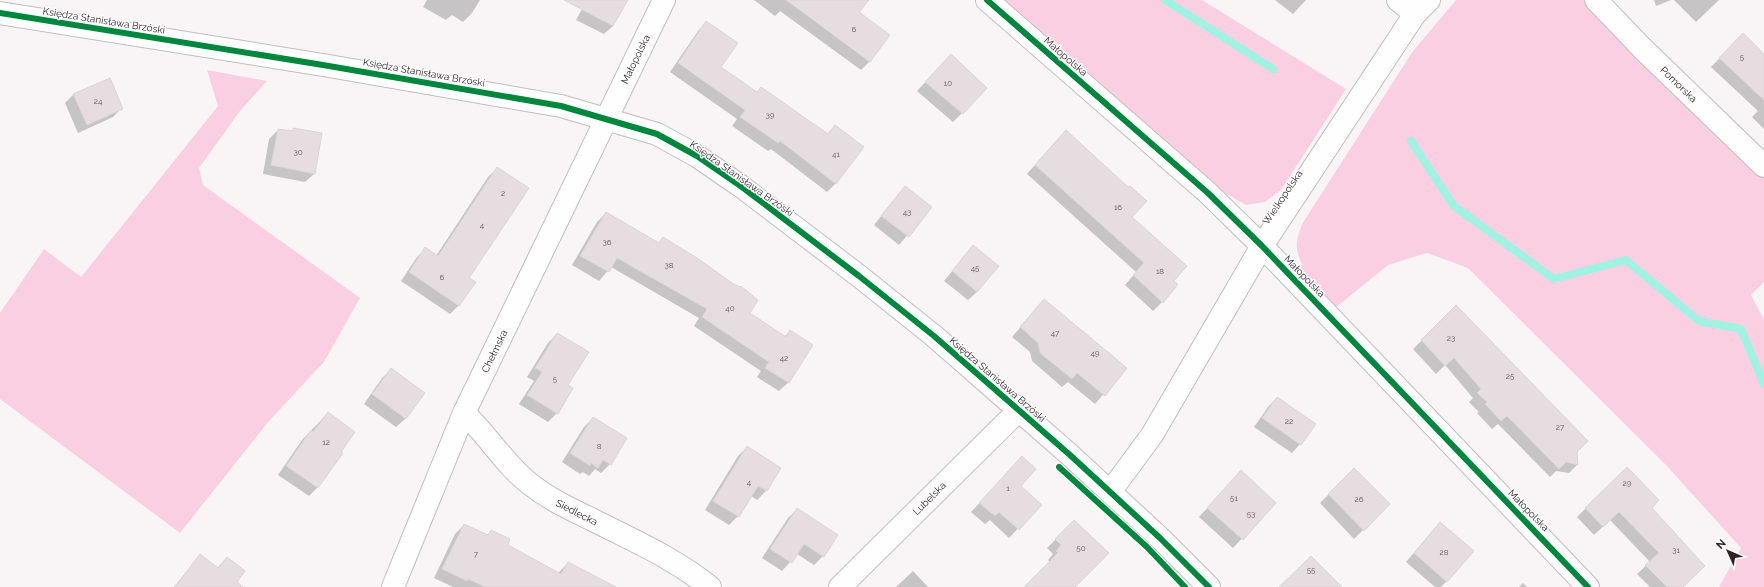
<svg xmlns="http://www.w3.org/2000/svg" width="1764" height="587" viewBox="0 0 1764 587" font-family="Raleway,sans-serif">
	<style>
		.green { fill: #fbcfe2 }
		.shadow { fill: #0003 }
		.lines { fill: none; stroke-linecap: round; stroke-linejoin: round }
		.stream { stroke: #a0f2e3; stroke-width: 8 }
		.building { fill: #e6dde1; stroke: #dcd4d7 }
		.minor-casing { stroke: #c4bcbf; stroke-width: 24 }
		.tertiary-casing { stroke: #c4bcbf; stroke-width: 24 }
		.minor { stroke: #fefefe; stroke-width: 22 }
		.tertiary { stroke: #fefefe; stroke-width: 22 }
		.cycleway-casing { stroke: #fff; stroke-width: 8 }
		.cycleway { stroke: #00873e; stroke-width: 6 }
		.labels { text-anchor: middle; stroke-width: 3; stroke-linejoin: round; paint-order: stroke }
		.number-label { font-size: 8px; fill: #605459 }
		.street-label { font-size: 10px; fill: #302328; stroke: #fff }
	</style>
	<rect width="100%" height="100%" fill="#f9f5f7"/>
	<g class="green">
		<path d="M998,0H1202L1346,89L1281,190L1265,202L1246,205L1218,189Z"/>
		<path d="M1456,0H1585L1764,177V282L1751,295L1764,320V587H1719L1741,548L1666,465L1468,268L1427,253L1388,265L1334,309L1297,270L1302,264C1294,247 1296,241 1302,224L1413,51Z"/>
		<path d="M207,70L267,81L240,111L199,168L203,185L360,298L324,362L268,422L180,533L0,399V313L44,249L81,277L218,106Z"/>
	</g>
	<g class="shadow">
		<path d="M427,0H480L472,13L463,22L452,15L446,20L423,7Z"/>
		<path d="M587,0H627L613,26L604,34L576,20Z"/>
		<path d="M754,0H868L858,13L870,61L861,70L780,11L775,16Z"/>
		<path d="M1275,0H1306L1293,14Z"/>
		<path d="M1654,0H1671L1656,6Z"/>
		<path d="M1674,0H1719L1696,22Z"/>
		<path d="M706,22L720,67L756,93L827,134L835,127L836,183L827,192L771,149L768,151L732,126L737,119L670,72L698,31Z"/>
		<path d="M1743,34L1764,55V129L1752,117L1758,111L1711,67Z"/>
		<path d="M951,55L962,113L953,122L917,91Z"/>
		<path d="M74,94L122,108L113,117L78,133L65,103Z"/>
		<path d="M294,129L314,174L305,182L263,174L269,139L278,130L291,132Z"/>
		<path d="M1057,140L1128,189L1131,217L1173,281L1162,302L1153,311L1125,285L1136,272L1027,174Z"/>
		<path d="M497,168L468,278L459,305L450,314L401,281L417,257L425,249L436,256L488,177Z"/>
		<path d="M897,196L931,207L899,245L874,225Z"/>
		<path d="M606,213L658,243L663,239L748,314L784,337L790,331L812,346L788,383L779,391L757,377L761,371L694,326L699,318L611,267L599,281L572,265L597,222Z"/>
		<path d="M973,246L977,292L968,300L944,281Z"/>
		<path d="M1044,300L1126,368L1095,404L1068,382L1062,387L1032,361L1030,352L1012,337Z"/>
		<path d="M1456,307L1576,452L1577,465L1569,473L1556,471L1550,477L1498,424L1492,429L1477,413L1479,412L1469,402L1473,398L1445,365L1436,374L1413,349Z"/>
		<path d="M557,334L567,385L557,413L548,422L519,404L534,381L527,377L548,343Z"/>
		<path d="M391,370L424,393L405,419L396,427L364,404L382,378Z"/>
		<path d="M1277,398L1300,444L1292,453L1254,427L1268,407Z"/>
		<path d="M328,413L340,452L342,453L317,488L309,496L278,475L302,440Z"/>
		<path d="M593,418L610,464L601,473L595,469L589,476L583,472L580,474L562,462L584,427Z"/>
		<path d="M747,447L780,468L766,491L757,500L751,496L738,516L729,525L705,510L738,456Z"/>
		<path d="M1014,467L1019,486L1040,505L1009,538L990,520L985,524L971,512Z"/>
		<path d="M1627,468L1650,508L1682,587H1650L1637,574L1650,562L1610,520L1594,535L1577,517Z"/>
		<path d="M1354,469L1389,504L1354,539L1320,503Z"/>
		<path d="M1233,480L1275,503L1233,548L1199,517Z"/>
		<path d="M797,509L837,535L823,556L814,565L797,554L782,571L762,558L788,518Z"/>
		<path d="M1074,521V587H1026L1050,562L1048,560L1053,554L1047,548Z"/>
		<path d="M464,525L487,535L491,531L506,545L558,573L568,563L614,587H453L434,578L455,534Z"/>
		<path d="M1432,532L1447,581L1441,587H1435L1406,562Z"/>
		<path d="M200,555L217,568L227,558L236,582L242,587H174Z"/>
		<path d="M913,571L928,587H896Z"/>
		<path d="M1523,583L1527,587H1519Z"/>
	</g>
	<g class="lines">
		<g class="stream">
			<path d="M1165,0L1273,69"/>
			<path d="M1411,141L1454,206L1554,279L1626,260L1699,321L1741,329L1764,384"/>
		</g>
	</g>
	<g class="building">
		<path d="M564,0H628L613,26Z"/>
		<path d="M786,0H869L859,12L890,35L870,62Z"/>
		<path d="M706,21L738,43L721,67L757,92L761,87L828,134L835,125L864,147L836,184L780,141L778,143L740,117L745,110L678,63Z"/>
		<path d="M1743,33L1764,54V100L1719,58Z"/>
		<path d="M951,54L987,88L963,114L925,82Z"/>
		<path d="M110,78L123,109L87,125L73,94Z"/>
		<path d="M293,128L322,133L315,174L271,165L278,129L293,131Z"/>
		<path d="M1066,130L1128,187L1130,186L1147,201L1132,217L1187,266L1174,281L1178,284L1163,303L1133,275L1144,263L1035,165Z"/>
		<path d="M497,167L529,188L469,278L476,282L459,306L409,272L425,247L438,256Z"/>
		<path d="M905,186L932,207L909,237L881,216Z"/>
		<path d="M606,212L659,243L663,237L697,258L735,285L742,287L758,300L750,313L786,337L790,330L813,345L789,383L765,368L769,362L702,317L707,309L617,258L609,272L580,256Z"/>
		<path d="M973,245L999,266L977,292L952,271Z"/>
		<path d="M1044,299L1127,368L1105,396L1077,373L1072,379L1040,353L1038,343L1020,327Z"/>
		<path d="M1456,305L1588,441L1577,452L1578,465L1566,462L1559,469L1507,416L1501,421L1485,404L1487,402L1477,393L1481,389L1454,358L1445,366L1421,340Z"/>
		<path d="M557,333L589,352L568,385L573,388L558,414L527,395L542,372L535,368Z"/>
		<path d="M391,368L425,393L406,419L372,394Z"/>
		<path d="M1277,397L1316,424L1301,445L1262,418Z"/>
		<path d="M328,412L355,432L341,452L343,453L318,488L286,466L311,430L313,432Z"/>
		<path d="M593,417L627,438L611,465L603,460L598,468L591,463L590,466L570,453Z"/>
		<path d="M747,446L781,468L767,491L758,486L739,517L713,501Z"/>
		<path d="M1022,456L1036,469L1021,486L1042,505L1019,530L999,512L995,516L979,503Z"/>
		<path d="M1627,467L1659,500L1652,508L1705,566L1683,587H1667L1645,565L1659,553L1619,512L1603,527L1585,508Z"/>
		<path d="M1354,468L1390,504L1364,531L1328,494Z"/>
		<path d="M1241,470L1276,503L1243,540L1207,508Z"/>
		<path d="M797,508L838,535L824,557L804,544L792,563L770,549Z"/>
		<path d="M1074,520L1109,553L1075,587H1024L1058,553L1056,551L1061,545L1055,539Z"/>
		<path d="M1440,522L1474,551L1447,582L1414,553Z"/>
		<path d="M464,524L488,535L491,530L510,539L508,545L561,574L568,562L616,587H485L468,579L467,581L442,569Z"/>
		<path d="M200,554L218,568L227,557L245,571L237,582L243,587H175Z"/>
		<path d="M1311,556L1342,587H1279Z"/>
	</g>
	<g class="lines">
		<defs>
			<g id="minor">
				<path d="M987,0L1208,193L1262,246L1588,587"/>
				<path d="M1398,0L1415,14"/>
				<path d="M1596,0L1642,48L1764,166"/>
				<path d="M464,413C488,435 504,464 530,484C549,499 570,509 591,519C632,540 674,558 710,587"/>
				<path d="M1110,492L1152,435L1262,246L1415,14L1429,0"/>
				<path d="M393,587L464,413L664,0"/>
				<path d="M840,587L1019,410"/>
			</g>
			<path id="tertiary" d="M0,13L323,65L561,106L657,134L697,156L742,187L859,276L934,336L1070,455L1160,538L1209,587"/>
		</defs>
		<use href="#minor" class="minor-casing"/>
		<use href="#tertiary" class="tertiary-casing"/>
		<use href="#minor" class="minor"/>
		<use href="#tertiary" class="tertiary"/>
		<defs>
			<g id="cycleway">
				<path d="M987,0L1208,193L1262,246L1588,587"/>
				<path d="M0,13L323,65L561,106L657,134L697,156L742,187L859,276L934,336L1070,455L1160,538L1209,587"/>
				<path d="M1059,467L1147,547L1185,587"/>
			</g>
		</defs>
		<use href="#cycleway" class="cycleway-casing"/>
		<use href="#cycleway" class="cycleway"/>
	</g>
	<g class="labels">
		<g class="number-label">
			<text x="854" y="32">6</text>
			<text x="1742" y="60">5</text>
			<text x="948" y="86">10</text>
			<text x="98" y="104">24</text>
			<text x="770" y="118">39</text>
			<text x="298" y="155">30</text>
			<text x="836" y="157">41</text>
			<text x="503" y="196">2</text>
			<text x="1118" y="210">16</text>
			<text x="907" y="215">43</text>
			<text x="482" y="228">4</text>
			<text x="607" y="245">36</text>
			<text x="669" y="268">38</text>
			<text x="975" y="271">45</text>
			<text x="1160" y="274">18</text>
			<text x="442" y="280">6</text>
			<text x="730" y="311">40</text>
			<text x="1055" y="336">47</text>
			<text x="1451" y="341">23</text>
			<text x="1095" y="356">49</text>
			<text x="784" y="361">42</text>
			<text x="1510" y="379">25</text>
			<text x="555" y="382">5</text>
			<text x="1289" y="424">22</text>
			<text x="1560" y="430">27</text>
			<text x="326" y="445">12</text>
			<text x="599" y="449">8</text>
			<text x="749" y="485">4</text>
			<text x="1627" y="486">29</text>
			<text x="1008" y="491">1</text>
			<text x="1234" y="501">51</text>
			<text x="1359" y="502">26</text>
			<text x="1251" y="517">53</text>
			<text x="1081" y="551">50</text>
			<text x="1676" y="553">31</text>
			<text x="1444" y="555">28</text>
			<text x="476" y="557">7</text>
			<text x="1311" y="573">55</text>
		</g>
		<g class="street-label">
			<text transform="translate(104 20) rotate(9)" y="4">Księdza Stanisława Brzóski</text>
			<text transform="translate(1066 56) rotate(41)" y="4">Małopolska</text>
			<text transform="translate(635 59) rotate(-64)" y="4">Małopolska</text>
			<text transform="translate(424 72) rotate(10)" y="4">Księdza Stanisława Brzóski</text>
			<text transform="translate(1679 84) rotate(44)" y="4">Pomorska</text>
			<text transform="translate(742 178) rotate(35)" y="4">Księdza Stanisława Brzóski</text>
			<text transform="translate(1282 197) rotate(-56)" y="4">Wielkopolska</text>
			<text transform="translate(1305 276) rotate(46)" y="4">Małopolska</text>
			<text transform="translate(494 351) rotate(-64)" y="4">Chełmska</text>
			<text transform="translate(998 379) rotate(41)" y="4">Księdza Stanisława Brzóski</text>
			<text transform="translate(929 498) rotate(-45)" y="4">Lubelska</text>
			<text transform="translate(1529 510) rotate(46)" y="4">Małopolska</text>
			<text transform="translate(577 512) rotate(27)" y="4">Siedlecka</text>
		</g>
	</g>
	<g transform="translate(1728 551) rotate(315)" stroke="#ffffff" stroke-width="3" paint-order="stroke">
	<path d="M0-3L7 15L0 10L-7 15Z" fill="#302328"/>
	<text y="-6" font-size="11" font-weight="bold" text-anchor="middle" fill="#302328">N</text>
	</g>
</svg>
